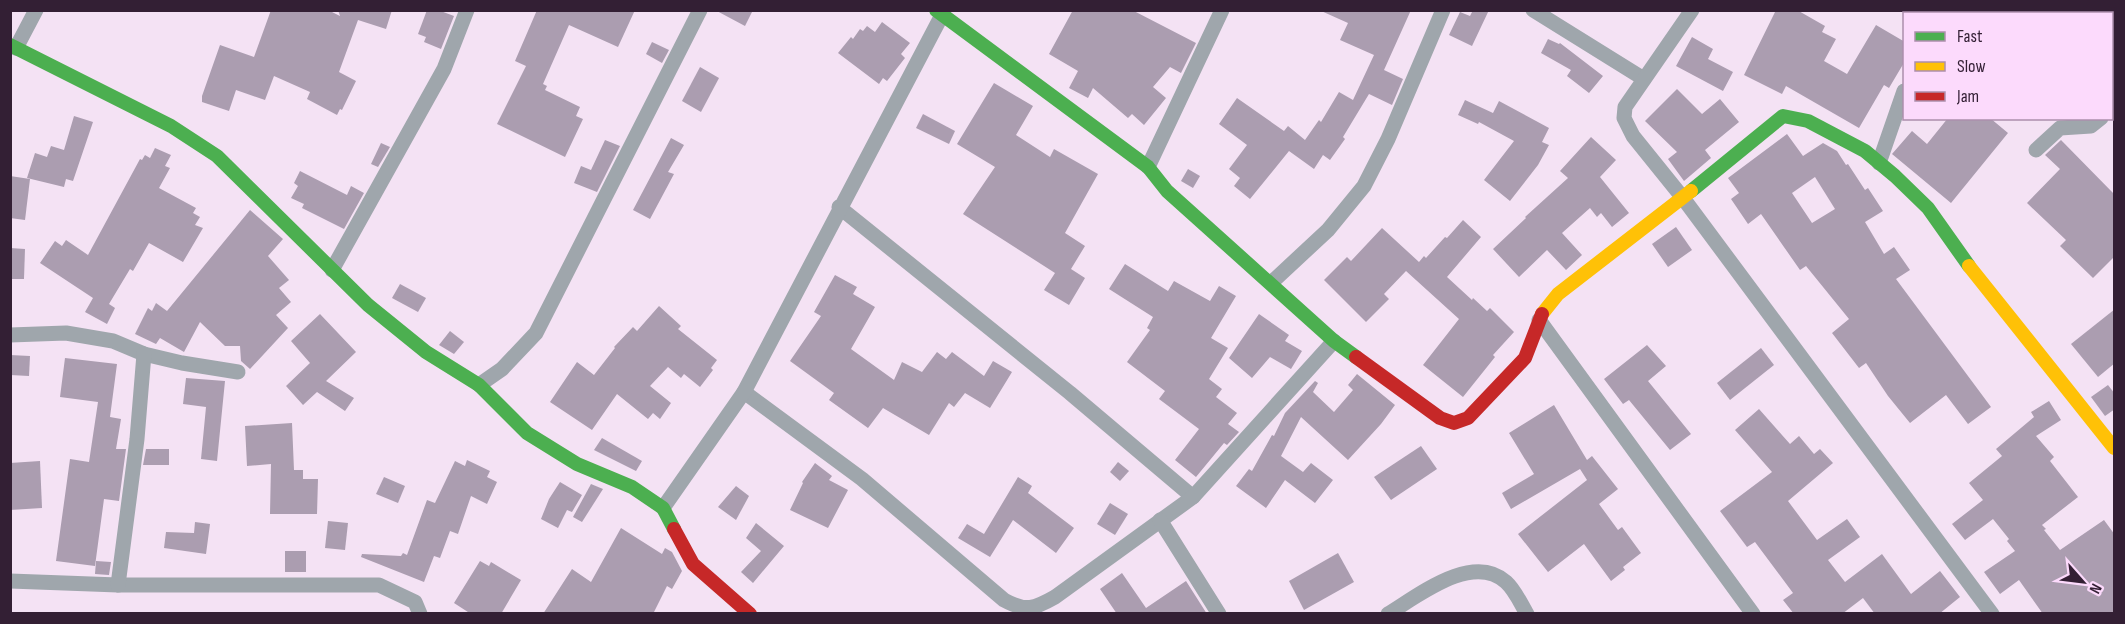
<svg xmlns="http://www.w3.org/2000/svg" width="2125" height="624" viewBox="0 0 2125 624" font-family="'Sofia Sans Condensed',sans-serif">
	<style>
		.building { fill: #ab9db0; fill-rule: evenodd }
		.lines { fill: none; stroke-linecap: round; stroke-linejoin: round }
		.street { stroke: #9fa6ac; stroke-width: 15 }
		.fast { stroke: #4caf50; stroke-width: 14 }
		.slow { stroke: #ffc107; stroke-width: 14 }
		.jam { stroke: #c62828; stroke-width: 14 }
	</style>
	<rect width="100%" height="100%" fill="#f4e2f4"/>
	<g class="building">
		<path d="M271,10H328L340,16L338,10H392L386,29L358,20L339,72L356,81L342,110L340,109L337,115L307,99L310,92L274,76L265,100L236,90L229,111L202,102V96L220,45L254,57Z"/>
		<path d="M427,10H438L454,16L441,49L424,42L426,37L418,34Z"/>
		<path d="M537,10H635L618,47L569,25L543,84L547,86L545,90L580,107L576,116L583,119L565,157L497,124L526,66L515,61Z"/>
		<path d="M715,10H753L745,26Z"/>
		<path d="M1073,10H1132L1196,43L1181,73L1170,67L1153,87L1166,98L1144,125L1132,114L1128,118L1093,88L1088,98L1069,88L1078,71L1049,54Z"/>
		<path d="M1319,10H1411L1384,70L1403,79L1392,105L1369,94L1343,137L1345,139L1330,160L1323,155L1314,169L1289,151L1250,199L1234,186L1240,178L1229,169L1247,145L1219,124L1237,98L1284,131L1288,126L1305,140L1319,120L1321,122L1339,92L1353,100L1374,55L1340,40L1348,23Z"/>
		<path d="M1473,10H1489L1472,46L1449,35L1460,12L1470,16Z"/>
		<path d="M1776,10H1797L1825,26L1822,32L1836,39L1824,61L1847,74L1876,25L1905,42V61L1889,88L1884,85L1859,128L1786,86L1782,94L1744,75Z"/>
		<path d="M882,22L910,43L901,54L905,58L887,81L883,78L879,84L838,53L851,37L853,39L860,29L863,31L867,26L875,32Z"/>
		<path d="M1692,37L1713,49L1708,59L1733,72L1723,91L1676,66Z"/>
		<path d="M1548,39L1559,44L1560,43L1603,76L1589,93L1567,76L1571,70L1541,53Z"/>
		<path d="M652,42L669,50L662,63L646,54Z"/>
		<path d="M700,67L719,78L701,112L682,101Z"/>
		<path d="M994,83L1033,106L1016,135L1050,157L1054,149L1098,174L1065,233L1085,246L1071,269L1085,278L1069,305L1044,290L1055,273L963,214L995,167L957,144Z"/>
		<path d="M1677,89L1702,114L1720,99L1739,122L1705,150L1711,158L1684,181L1668,159L1677,152L1645,121Z"/>
		<path d="M1465,100L1493,113L1499,101L1549,128L1542,142L1549,145L1538,165L1510,201L1484,180L1514,141L1479,122L1478,124L1458,115Z"/>
		<path d="M923,114L955,131L949,144L916,128Z"/>
		<path d="M74,116L93,122L73,181L66,179L64,187L27,178L35,153L47,157L51,146L64,150Z"/>
		<path d="M1948,118H1990L2008,133L1951,203L1892,154L1912,131L1927,144Z"/>
		<path d="M1787,134L1803,156L1823,143L1837,151L1846,165L1848,164L1865,190L1868,188L1883,211L1865,222L1884,254L1894,247L1910,270L1896,279L1991,407L1968,424L1946,395L1910,423L1888,396L1866,363L1859,368L1832,333L1849,319L1806,266L1800,270L1761,214L1748,224L1731,199L1739,193L1728,178ZM1815,177L1835,209L1812,223L1792,193Z"/>
		<path d="M1591,137L1616,160L1600,177L1629,213L1612,227L1601,213L1597,217L1590,208L1562,233L1582,255L1566,270L1547,250L1519,277L1493,249L1526,218L1525,217L1568,178L1560,171Z"/>
		<path d="M671,138L684,145L668,172L674,174L650,219L633,210Z"/>
		<path d="M605,140L620,146L597,192L574,183L581,166L591,170Z"/>
		<path d="M2061,140L2115,195V256L2093,278L2060,246L2066,240L2027,203L2060,169L2045,155Z"/>
		<path d="M381,143L390,147L378,167L371,164Z"/>
		<path d="M155,148L171,155L165,166L170,168L159,188L196,208L193,213L200,217L195,225L203,228L183,262L149,243L133,271L130,269L109,304L115,308L107,324L85,312L93,298L40,263L55,241L62,246L66,240L88,255L140,159L142,160L145,155L150,158Z"/>
		<path d="M1188,169L1200,176L1193,188L1181,181Z"/>
		<path d="M300,171L347,195L351,186L364,193L344,229L302,208L304,204L291,198L298,186L294,183Z"/>
		<path d="M10,176L30,179L25,220L10,218Z"/>
		<path d="M250,210L283,239L268,256L289,280L279,288L291,302L276,315L288,328L250,369L241,361L240,346H225L200,322L184,352L160,338L156,344L135,334L148,308L152,311L156,303L167,311Z"/>
		<path d="M1463,220L1481,237L1447,277L1472,300L1473,298L1487,311L1490,308L1514,332L1493,355L1495,357L1463,397L1423,365L1459,319L1406,271L1384,294L1389,299L1366,322L1324,280L1347,257L1351,261L1382,228L1419,262L1424,256L1426,258L1445,237L1447,238Z"/>
		<path d="M1676,227L1692,250L1668,267L1652,244Z"/>
		<path d="M10,248L25,249L24,279H10Z"/>
		<path d="M1125,264L1168,291L1174,281L1210,301L1219,286L1236,296L1211,338L1228,348L1209,379L1222,389L1216,397L1237,413L1228,424L1239,432L1227,445L1224,443L1196,477L1175,460L1199,429L1159,399L1165,391L1127,362L1150,330L1147,328L1153,317L1109,289Z"/>
		<path d="M835,275L857,287L853,294L875,307L851,349L894,380L902,362L922,372L937,352L946,359L952,352L984,376L993,361L1012,372L990,408L965,393L954,407L949,403L929,435L883,408L868,428L829,400L834,393L790,361L821,316L814,312Z"/>
		<path d="M400,284L426,298L418,312L392,298Z"/>
		<path d="M659,306L681,326L678,329L717,360L711,368L713,370L700,387L684,374L681,378L668,367L650,386L671,403L660,419L653,413L648,419L617,394L592,430L550,402L577,362L594,375L615,348L614,347L633,327L637,331Z"/>
		<path d="M2115,309V363L2098,377L2071,344Z"/>
		<path d="M320,314L356,352L326,381L354,398L345,411L317,392L303,405L286,386L310,363L291,341Z"/>
		<path d="M1259,314L1289,335L1285,341L1302,351L1291,369L1270,357L1252,378L1229,358Z"/>
		<path d="M450,331L464,342L454,354L439,345Z"/>
		<path d="M1647,345L1666,366L1648,381L1691,434L1670,450L1629,400L1623,404L1604,379Z"/>
		<path d="M1761,348L1774,365L1730,400L1717,383Z"/>
		<path d="M10,355L30,356L29,376L10,375Z"/>
		<path d="M65,358L117,364L110,417L121,419L116,449H126L119,501L104,499L95,566L56,561L70,459L89,462L98,402L60,397Z"/>
		<path d="M1357,374L1395,405L1381,424L1348,460L1301,417L1281,456L1303,472L1311,463L1333,480L1315,503L1285,480L1266,508L1236,486L1249,469L1252,471L1272,435L1274,436L1285,413L1315,381L1318,383L1313,392L1334,412L1353,390L1348,385Z"/>
		<path d="M186,378L225,381L217,461L201,459L206,407L183,404Z"/>
		<path d="M2108,385L2115,394V409L2105,416L2091,397Z"/>
		<path d="M2049,401L2061,420L2036,436L2054,457L2050,461L2078,497L2042,525L2046,529L2044,530L2060,550L2104,520L2115,535V611L2110,614H2043L2019,580L2000,594L1984,572L2015,551L2007,541L2009,539L1993,519L1965,540L1952,524L1983,500L1969,483L2002,456L1996,449L2034,417L2031,412Z"/>
		<path d="M1554,405L1587,460L1592,456L1618,489L1599,504L1618,530L1622,527L1641,553L1623,567L1625,570L1611,581L1584,544L1548,572L1518,534L1587,480L1580,469L1511,509L1502,493L1534,474L1509,433Z"/>
		<path d="M1759,409L1790,444L1799,436L1814,454L1820,449L1833,463L1788,501L1817,540L1847,519L1860,537L1828,560L1845,582L1882,554L1911,594L1940,571L1960,597L1939,614H1875L1863,598L1842,614H1794L1783,600L1793,593L1755,542L1747,547L1720,511L1772,472L1735,430Z"/>
		<path d="M292,423L294,470H303V479H318L317,514H270L271,464L247,466L245,426Z"/>
		<path d="M602,438L642,461L636,471L594,450Z"/>
		<path d="M1421,446L1437,469L1391,500L1374,477Z"/>
		<path d="M146,449H169V465H143Z"/>
		<path d="M467,460L490,471L487,477L497,482L487,504L471,496L458,534L450,531L440,558L434,556L424,582L361,557L362,554L401,556L403,553L407,555L427,500L435,503L455,461L465,466Z"/>
		<path d="M40,461L42,508L10,510V463Z"/>
		<path d="M1118,462L1129,471L1120,481L1110,472Z"/>
		<path d="M815,463L832,476L829,480L848,490L828,528L790,510L803,483L802,482Z"/>
		<path d="M384,477L405,486L398,503L376,494Z"/>
		<path d="M1018,477L1032,486L1028,493L1074,528L1056,553L1013,520L990,557L958,538L967,524L984,534Z"/>
		<path d="M560,482L582,495L572,512L567,510L558,528L541,519L549,499Z"/>
		<path d="M591,484L603,489L582,522L573,517Z"/>
		<path d="M736,486L749,496L736,520L718,507Z"/>
		<path d="M1110,503L1128,514L1115,535L1097,524Z"/>
		<path d="M328,521L348,523L345,550L325,548Z"/>
		<path d="M195,522L210,524L206,554L164,548L166,532L194,533Z"/>
		<path d="M756,523L784,546L753,583L741,572L761,551L746,538Z"/>
		<path d="M621,528L662,554L665,548L672,552L682,571L672,589L667,586L653,614H543L572,569L591,582Z"/>
		<rect x="285" y="551" width="21" height="21"/>
		<path d="M1338,553L1354,582L1304,610L1289,581Z"/>
		<path d="M96,561L111,562L109,575L95,574Z"/>
		<path d="M480,561L489,566L491,562L521,580L501,614H471L454,603Z"/>
		<path d="M1122,573L1146,608L1186,581L1207,614H1117L1100,589Z"/>
	</g>
	<g class="lines">
		<g class="street">
			<path d="M1533,10L1644,79"/>
			<path d="M1692,10L1625,107L1624,118L1633,136L1683,198L1992,614"/>
			<path d="M1939,14L1941,10"/>
			<path d="M16,48L36,10"/>
			<path d="M2112,103L2114,98"/>
			<path d="M2036,150L2060,128L2091,126L2101,118"/>
			<path d="M1879,163L1904,91"/>
			<path d="M1148,167L1222,10"/>
			<path d="M839,207L1070,393L1193,497"/>
			<path d="M332,270L444,69L467,10"/>
			<path d="M1271,283L1328,230L1364,186L1388,139L1443,10"/>
			<path d="M1539,320L1753,614"/>
			<path d="M10,335L66,333L113,341L144,354L182,363L238,372"/>
			<path d="M479,385L502,369L536,333L700,10"/>
			<path d="M744,392L862,479L1004,600C1026,612 1034,609 1055,597L1193,497L1334,341"/>
			<path d="M663,508L744,392L942,15"/>
			<path d="M1160,520L1219,614"/>
			<path d="M10,581L118,585H379L415,602L420,614"/>
			<path d="M118,585L137,439L144,354"/>
			<path d="M1388,614C1419,595 1473,552 1506,582C1515,590 1521,604 1527,614"/>
		</g>
		<g class="fast">
			<path d="M936,10L1148,167L1167,191L1334,341L1356,357"/>
			<path d="M10,45L171,126L217,156L368,305L426,352L479,385L527,433L577,464L632,487L663,508L674,529"/>
			<path d="M1691,191L1783,116L1808,121L1865,151L1895,176L1928,208L1969,266"/>
		</g>
		<g class="slow">
			<path d="M1969,266L2114,448"/>
			<path d="M1542,314L1558,294L1691,191"/>
		</g>
		<g class="jam">
			<path d="M1356,357L1440,418L1454,423L1468,418L1525,358L1542,314"/>
			<path d="M674,529L693,564L750,614"/>
		</g>
	</g>
	<rect width="2125" height="624" fill="none" stroke="#331f34" stroke-width="24"/>
	<rect x="1903" y="12" width="210" height="108" fill="#fcdafc" stroke="#ac8fac" stroke-width="1.5"/>
	<rect x="1915" y="32" width="30" height="9" fill="#4caf50" stroke="#ac8fac" stroke-width="1.5"/>
	<text x="1957" y="42" font-size="18" fill="#331f34">Fast</text>
	<rect x="1915" y="62" width="30" height="9" fill="#ffc107" stroke="#ac8fac" stroke-width="1.5"/>
	<text x="1957" y="72" font-size="18" fill="#331f34">Slow</text>
	<rect x="1915" y="92" width="30" height="9" fill="#c62828" stroke="#ac8fac" stroke-width="1.5"/>
	<text x="1957" y="102" font-size="18" fill="#331f34">Jam</text>
	<g transform="translate(2083 582) rotate(118)" stroke="#fcdafc" stroke-width="4.5" paint-order="stroke">
	<path d="M0-4.5L10 22L0 15L-10 22Z" fill="#331f34"/>
	<text y="-9" font-size="16" font-weight="bold" text-anchor="middle" fill="#331f34">N</text>
	</g>
</svg>
